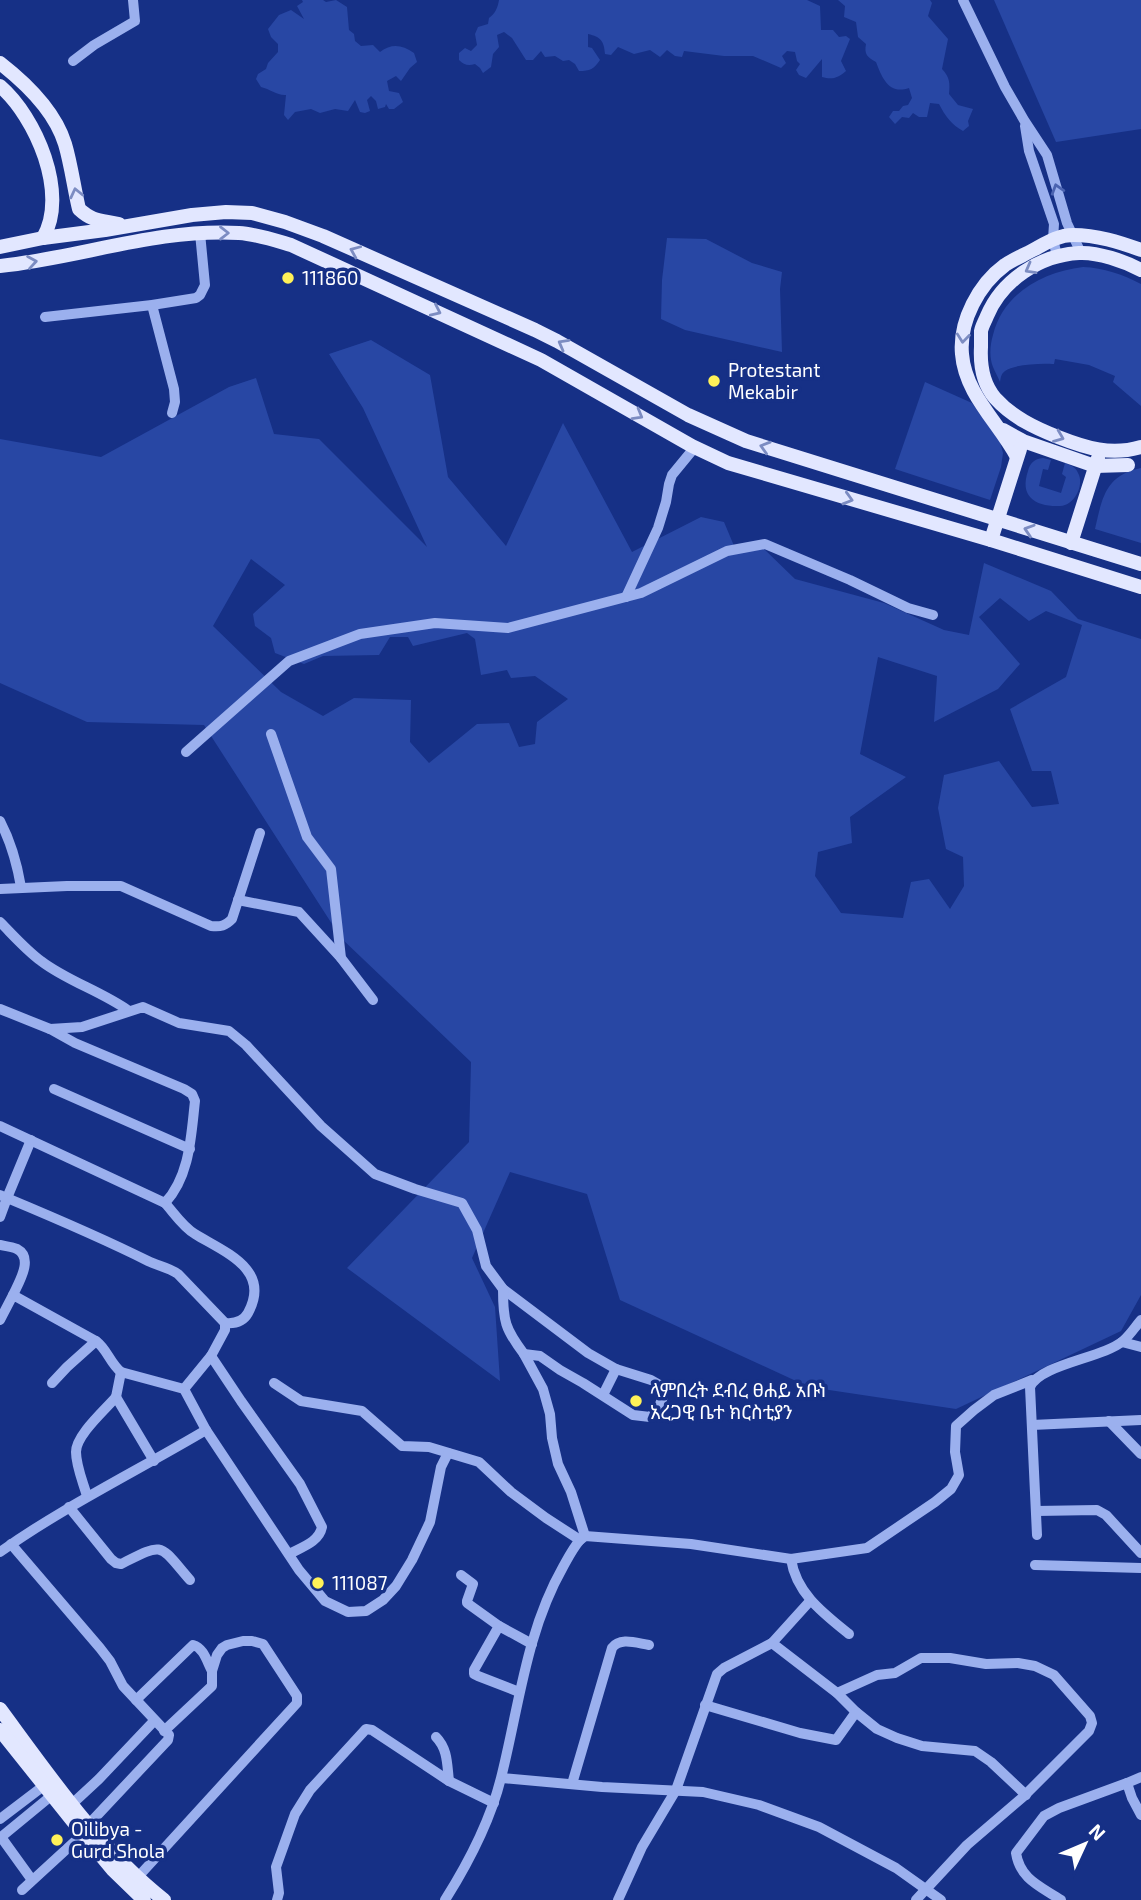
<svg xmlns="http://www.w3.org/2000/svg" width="1141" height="1900" viewBox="0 0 1141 1900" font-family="'Exo 2','Noto Sans Ethiopic',sans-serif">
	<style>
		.green { fill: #2847a4; fill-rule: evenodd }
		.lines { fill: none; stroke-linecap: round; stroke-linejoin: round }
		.minor { stroke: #9bb0ee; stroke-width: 10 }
		.major { stroke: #e2e7ff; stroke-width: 14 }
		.oneway { stroke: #4b63b0 }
		.oneway2 { stroke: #7c8cc2 }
		.poi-dot { fill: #fff158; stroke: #163086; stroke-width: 2.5 }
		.labels { text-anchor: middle; stroke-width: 7; stroke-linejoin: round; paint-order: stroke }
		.poi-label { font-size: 19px; fill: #fff; stroke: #163086; text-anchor: start }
	</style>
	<rect width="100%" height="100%" fill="#163086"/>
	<g class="green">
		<path d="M302,0H323L326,2L336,0L347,7L349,30L354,34L355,41L361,46L373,45L380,52C392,43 402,45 414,53L417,62L410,68L401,81L396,76L387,81L389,91L399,93L403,102L394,109H389L386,104L385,107L378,109L376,101L371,96L367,100L370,111L365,113L360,112L355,100L348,111L335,109L320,113L311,109L295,112L288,120L284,115L286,95C278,96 270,89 261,87L256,79L258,74L266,69L268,63L278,52V44L271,37L268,29L279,15L291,10L304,19L297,6L303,2Z"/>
		<path d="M499,0H807L820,6L821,30H833L839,37L846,36L850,39L841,61L846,71C838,78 832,80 822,77V59L806,78L799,75L796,70L800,64L797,61L795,52L787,51L782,56L786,63L781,68L753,56H724L684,51L682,57L675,56L667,50L660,57L650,50L634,54L618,47L611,55L605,54C604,41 601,37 588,34V47L592,48L600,60C594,69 590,71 579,71L575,64L569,60L563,61L555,56L545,57L541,51L533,60H526L512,38L504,32L497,35L499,47L493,54L491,67L483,73L480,68L475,64C468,66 464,65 459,60V53L465,48L471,51L477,45L475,34L478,27L488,24L489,18C495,14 498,7 499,0Z"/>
		<path d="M838,0H930L932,3L928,16L948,39L942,69C950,77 950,84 949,94L958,105L973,109L968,121L969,126L963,131C952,125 945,116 939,104L930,103L927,117H919L913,113L909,118L902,117L895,124L889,117L893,111H899L903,106L908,105L912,98L909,88C889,95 882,78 876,62C867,57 864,54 866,44L858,37L856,22L844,17L845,6Z"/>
		<path d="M994,0H1141V129L1056,142Z"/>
		<path d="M667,238L706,239L752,263L782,272L780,289L782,352L685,330L661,319L662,280Z"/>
		<path d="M1083,267C1104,268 1122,274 1141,284V406L1113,382L1115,376L1089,365L1055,359L1054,364C1042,363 1015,364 1005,371C1001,374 1001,377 1000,382C998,377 995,372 993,367C989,357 990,345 993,335C1003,293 1043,272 1083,267Z"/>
		<path d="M371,340L430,375L448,477L506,546L563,423L632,552L701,517L724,522L737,553L764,549L795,579L884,603L944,630L969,635L984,563L1051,591L1078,619L1141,639V1295L1121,1331L956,1409L809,1387L620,1300L587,1194L510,1172L472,1258L495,1307L500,1381L347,1268L469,1142L471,1062L341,938L204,725L87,722L0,683V439L101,457L229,387L256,378L274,434L319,439L427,547L363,408L329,354ZM251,559L285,585L253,614L255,626L271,638L275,653L304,664L323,656L379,655L390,637H408L413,646L467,633L475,639L481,675L507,670L511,678L535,676L568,699L537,722L535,744L519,747L509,723L477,724L429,763L410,742L411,700L354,698L323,716L281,692L213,626ZM1000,598L1029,621L1046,611L1082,625L1066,677L1010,709L1032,771H1051L1059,804L1032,807L999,761L944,775L938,808L946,849L963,857L964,886L950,909L929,879L911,882L903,918L841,913L815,876L818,852L852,843L850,817L906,777L860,754L878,657L937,676L934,722L998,689L1020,664L979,617Z"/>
		<path d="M925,382L972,403L1000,442L1003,453L1001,467L990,500L895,469Z"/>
		<path d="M1043,458L1051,460L1048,470L1043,469L1039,486L1061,493L1066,477L1062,474L1065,463C1070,465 1076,467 1078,473C1085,485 1074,506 1060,506C1036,507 1019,497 1028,471C1030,463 1034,459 1043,458Z"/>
		<path d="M1141,468V543L1095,529C1102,499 1105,475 1141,468Z"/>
	</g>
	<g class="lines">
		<g class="minor">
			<path d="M963,0L1005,87L1024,120L1047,155L1067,223L1081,253"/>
			<path d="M73,61L94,45L135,21L133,0"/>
			<path d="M1025,126L1029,151L1054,224L1053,239L1057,256"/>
			<path d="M152,305L174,389L175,402L172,413"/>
			<path d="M45,317L152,305L196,298L200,295L205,285L200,233"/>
			<path d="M626,597L658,528L666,502L669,484L672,475L695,447"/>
			<path d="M271,734L307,837L331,869L341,958L373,1000"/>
			<path d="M186,752L289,661L360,634L435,623L508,628L641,593L727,551L765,544L850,580L908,608L933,615"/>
			<path d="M0,821C11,842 17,863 21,887"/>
			<path d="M0,889L67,886H121L211,926C221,927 225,926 232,919L260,833"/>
			<path d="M238,900L299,912L341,958"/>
			<path d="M0,922C13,935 26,950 41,961C67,981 101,991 129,1011"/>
			<path d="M0,1009L50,1029L75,1043L184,1089L192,1094L195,1101C191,1136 190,1176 165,1203L0,1126"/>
			<path d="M50,1029L82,1027L143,1007L179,1023L229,1031L246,1045L321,1126L375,1174L415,1189L462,1203L477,1230L486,1266L503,1289L588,1353L616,1369L651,1380L658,1384L664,1391C662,1402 659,1409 650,1417L633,1415L583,1383L560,1370L540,1356L524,1354L543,1389L550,1414L552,1438L558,1464L571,1492L585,1536"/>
			<path d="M54,1089L190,1149"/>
			<path d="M31,1140L7,1198C55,1218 102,1238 148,1261C158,1266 168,1267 178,1274L225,1323V1330L211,1356"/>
			<path d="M0,1195L7,1198L0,1217"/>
			<path d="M165,1203C174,1213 183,1227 195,1234C224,1252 272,1269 248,1313C243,1322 235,1324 225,1323"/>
			<path d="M0,1245C5,1246 12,1247 17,1249C34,1258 19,1282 13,1295"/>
			<path d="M503,1289C503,1321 505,1329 524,1354"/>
			<path d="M0,1320L13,1295L96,1341L67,1367L52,1383"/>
			<path d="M96,1341C107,1349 110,1363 121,1372"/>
			<path d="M1122,1342L1141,1347"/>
			<path d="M274,1383L301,1401L362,1411L402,1446L429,1447L479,1462L511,1492L546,1518L580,1540"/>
			<path d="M184,1389L211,1356L241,1401L300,1484L322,1527C319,1542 302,1547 289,1554"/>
			<path d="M603,1395L616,1369"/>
			<path d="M116,1397L121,1372L184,1389L206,1430L299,1570L325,1601L348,1612L366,1611L383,1600L396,1586L412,1560L430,1522L441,1467L448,1453"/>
			<path d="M1109,1421L1141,1454"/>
			<path d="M1032,1425L1141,1420"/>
			<path d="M87,1496C83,1482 76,1466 76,1452C76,1435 105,1410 116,1397L154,1461"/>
			<path d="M69,1507L111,1559L116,1563L121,1564C165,1542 158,1543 190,1580"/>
			<path d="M1036,1511L1097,1510L1106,1515L1141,1553"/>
			<path d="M1037,1535L1030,1387C1040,1364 1103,1358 1123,1341C1130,1335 1135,1327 1141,1320"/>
			<path d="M11,1544L100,1648L110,1661L123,1686L169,1735L168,1740L89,1824"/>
			<path d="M0,1552C65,1506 137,1471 206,1430"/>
			<path d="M791,1559C796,1593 823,1613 849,1634"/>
			<path d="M1035,1565L1141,1568"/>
			<path d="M461,1575L473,1584L467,1601V1603L499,1626"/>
			<path d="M772,1643L837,1693L856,1712L877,1729L897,1738L922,1746L975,1751L991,1762L1026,1795"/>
			<path d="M519,1692L478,1676L474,1674V1670L499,1626L532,1644"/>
			<path d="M837,1693L877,1675L895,1673L921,1658H950L986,1664L1018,1663L1035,1666L1054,1675L1090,1716L1092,1723L1089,1731L1023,1797L967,1845L916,1900"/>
			<path d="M136,1700L193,1645C204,1648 207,1662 212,1671"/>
			<path d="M705,1705L800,1733L836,1740L856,1712"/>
			<path d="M436,1737C448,1749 447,1765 449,1781"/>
			<path d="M502,1778L602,1787L703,1792L759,1805L819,1827L896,1868L941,1900"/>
			<path d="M1127,1783L1141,1777"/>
			<path d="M572,1784L612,1648C620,1637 636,1643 649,1645"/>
			<path d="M72,1804L99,1779L154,1721"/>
			<path d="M0,1819L50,1781"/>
			<path d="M1,1837L32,1880"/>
			<path d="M0,1838L51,1796"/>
			<path d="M137,1878L297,1703V1696L263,1644L252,1641H243L227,1645L222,1648L217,1655L212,1671V1686L164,1731"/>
			<path d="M22,1890L83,1834"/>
			<path d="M277,1900L279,1893L276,1867L295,1814L310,1790L366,1729L372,1730L449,1781L494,1803"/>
			<path d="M445,1900C469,1862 490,1822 501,1778C519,1707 526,1632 563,1567C568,1558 573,1548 580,1540L585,1536L691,1544L791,1559L867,1548L935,1502L951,1489L959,1475L955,1452L956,1426L974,1410L994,1395L1032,1380"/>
			<path d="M618,1900L642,1847L676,1790L717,1674L724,1668L772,1643L810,1601"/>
			<path d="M1061,1900C1040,1886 1020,1879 1016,1853L1044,1816L1059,1808L1127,1783L1132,1798L1141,1815"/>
		</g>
		<g class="major">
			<path d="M0,63C27,84 55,111 65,144C71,164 74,188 79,209C93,222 101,220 119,224"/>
			<path d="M0,86C36,117 69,194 43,238"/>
			<path d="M0,247L43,238L105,230L192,215L226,212L252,213L285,222L323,236L535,330L557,341L688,415L746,441L1141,564"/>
			<path d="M0,266C79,258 158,228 239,233C256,234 274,240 291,245L541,360L692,446L728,463L991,540L1141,587"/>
			<path d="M1141,270C1124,261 1098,252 1079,253C1040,255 1002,280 987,316C985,321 982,326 981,331C981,337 981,342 981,347C980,365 983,384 995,398C1012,417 1035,428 1058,437C1086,448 1111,456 1141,447"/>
			<path d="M1003,430L1023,441L1095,466L1128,465"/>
			<path d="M1017,457C999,423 965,394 962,354C959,321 979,284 1005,265C1014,259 1024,255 1033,250C1046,243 1058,235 1073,235C1097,235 1119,242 1141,250"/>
			<path d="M991,540L1020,449"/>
			<path d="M1071,543L1098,458"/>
			<path d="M0,1709C48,1774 100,1850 164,1900"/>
			<path d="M0,1730L83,1834L113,1870L144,1900"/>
		</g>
	</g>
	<defs><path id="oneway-chevron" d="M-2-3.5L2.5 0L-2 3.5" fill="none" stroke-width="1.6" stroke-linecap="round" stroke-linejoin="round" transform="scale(1.75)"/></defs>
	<use class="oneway" href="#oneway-chevron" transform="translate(1057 189) rotate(-107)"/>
	<g class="oneway2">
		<use href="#oneway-chevron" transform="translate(76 193) rotate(-103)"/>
		<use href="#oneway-chevron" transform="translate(224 233)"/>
		<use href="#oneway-chevron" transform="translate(355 251) rotate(-157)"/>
		<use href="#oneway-chevron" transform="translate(32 262) rotate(-9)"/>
		<use href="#oneway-chevron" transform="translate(1030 269) rotate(151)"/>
		<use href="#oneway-chevron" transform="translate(436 311) rotate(25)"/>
		<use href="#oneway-chevron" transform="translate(963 338) rotate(96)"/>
		<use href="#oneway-chevron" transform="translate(563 344) rotate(-151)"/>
		<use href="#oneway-chevron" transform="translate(638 415) rotate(30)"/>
		<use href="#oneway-chevron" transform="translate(1059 437) rotate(22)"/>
		<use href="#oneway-chevron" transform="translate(765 447) rotate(-163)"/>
		<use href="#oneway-chevron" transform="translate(848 499) rotate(16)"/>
		<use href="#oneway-chevron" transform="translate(1029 530) rotate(-162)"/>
	</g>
	<g class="poi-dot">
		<circle cx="288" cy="278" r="7"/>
		<circle cx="714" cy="381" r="7"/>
		<circle cx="636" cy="1401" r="7"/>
		<circle cx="318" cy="1583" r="7"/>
		<circle cx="57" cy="1840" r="7"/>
	</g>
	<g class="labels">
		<g class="poi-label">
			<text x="302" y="285">111860</text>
			<text x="728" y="377">Protestant<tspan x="728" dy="22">Mekabir</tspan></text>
			<text x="650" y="1397">ላምበረት ደብረ ፀሐይ አቡነ<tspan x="650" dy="22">አረጋዊ ቤተ ክርስቲያን</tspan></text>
			<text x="332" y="1590">111087</text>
			<text x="71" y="1836">Oilibya -<tspan x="71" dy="22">Gurd Shola</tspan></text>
		</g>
	</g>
	<g transform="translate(1085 1844) rotate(46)" stroke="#163086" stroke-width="5" paint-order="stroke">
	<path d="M0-5L12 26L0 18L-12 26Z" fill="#ffffff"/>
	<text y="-10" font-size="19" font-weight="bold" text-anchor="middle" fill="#ffffff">N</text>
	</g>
</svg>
